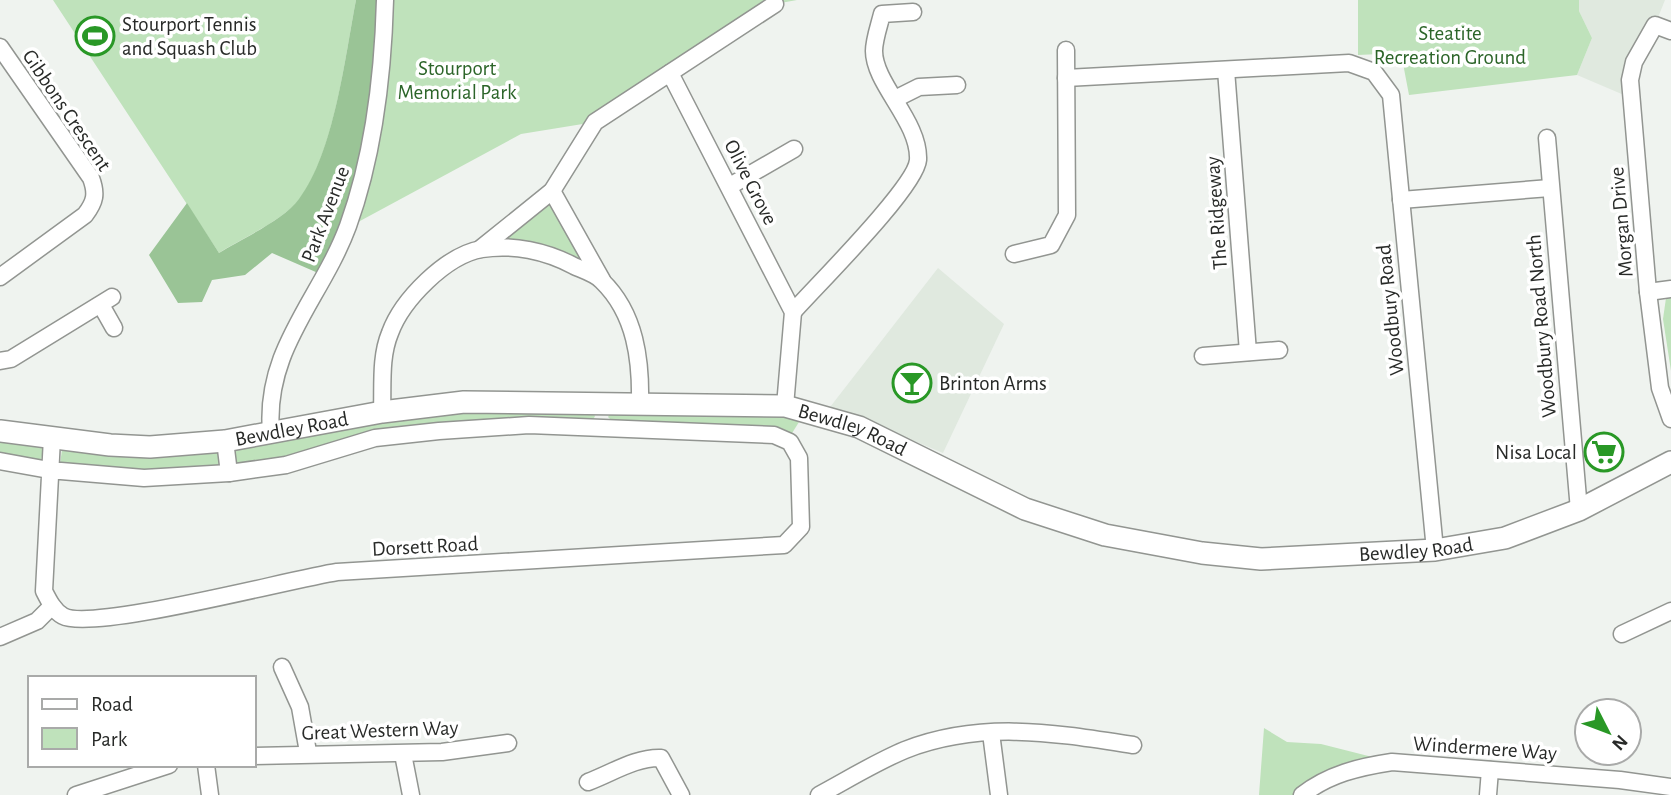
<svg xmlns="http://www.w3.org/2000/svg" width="1671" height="795" viewBox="0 0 1671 795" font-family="'Alegreya Sans',sans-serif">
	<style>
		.built { fill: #e0e9df }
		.green { fill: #bfe2bb }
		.forest { fill: #9ac496 }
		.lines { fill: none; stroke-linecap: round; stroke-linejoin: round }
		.street-casing { stroke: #929591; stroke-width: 19 }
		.secondary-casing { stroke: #929591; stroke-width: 24 }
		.street { stroke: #fff; stroke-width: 16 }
		.secondary { stroke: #fff; stroke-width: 21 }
		.labels { text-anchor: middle; stroke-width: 7; stroke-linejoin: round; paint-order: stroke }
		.poi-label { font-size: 21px; fill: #282a28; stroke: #fff; text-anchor: start }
		.park-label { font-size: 21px; fill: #2c6529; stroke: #fff }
		.street-label { font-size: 21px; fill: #282a28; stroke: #fff }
	</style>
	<rect width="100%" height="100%" fill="#eff3ef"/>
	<g class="built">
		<path d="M1579,0H1665L1655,25L1634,62L1631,98L1577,75L1592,38L1579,11Z"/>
		<path d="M938,268L1004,324L943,453L859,418L827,411Z"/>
	</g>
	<g class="green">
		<path d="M53,0H356C345,57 334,154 299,200C283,220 241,239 219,253Z"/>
		<path d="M385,0H797L775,4L595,122L521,134L347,228Z"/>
		<path d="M1358,0H1579V11L1592,38L1577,75L1409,95L1401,53L1358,55Z"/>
		<path d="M552,191L602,280L562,259L480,249Z"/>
		<path d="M1671,297V371L1663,319L1666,298Z"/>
		<path d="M464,408L592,411L595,416L592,422L439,427L243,468L233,460L236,449Z"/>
		<path d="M613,409L804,414L789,438L614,423L608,417Z"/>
		<path d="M0,434L44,441L41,462L0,454Z"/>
		<path d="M63,443L212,448L220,456L218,470L144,475L60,464Z"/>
		<path d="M1264,728L1287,742L1321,744L1392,762L1302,795H1259Z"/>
	</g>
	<path class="forest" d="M356,0H385L372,145L325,276L272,253L245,275L212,280L202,302L178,303L149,255L187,203L219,253C241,239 284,220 299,199C334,153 345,57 356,0Z"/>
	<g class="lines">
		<defs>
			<g id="street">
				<path d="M1671,31L1655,25L1634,62L1630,80L1648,292L1660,388L1671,419"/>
				<path d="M0,47L91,178C97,194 95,202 85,215L0,277"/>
				<path d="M1226,70L1248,352"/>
				<path d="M670,73L793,312L785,406"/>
				<path d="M1066,78L1349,63L1374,72L1391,95L1435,550"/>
				<path d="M895,99L919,87L957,85"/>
				<path d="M1547,138L1579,510"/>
				<path d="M730,186L794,149"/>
				<path d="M552,191L602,280"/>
				<path d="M1401,200L1550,188"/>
				<path d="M480,249L552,191L595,122L775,4"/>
				<path d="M1014,254L1051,245L1067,215L1066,50"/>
				<path d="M1648,292L1671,289"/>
				<path d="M101,305L114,328"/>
				<path d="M793,312C816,286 916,187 918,160C920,122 874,84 874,51C874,40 879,26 882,14L913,12"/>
				<path d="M1203,356L1279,350"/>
				<path d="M0,361L11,359L112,297"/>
				<path d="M382,412C383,385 380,357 390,333C402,300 446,255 482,249C513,244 546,251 574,266C583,270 596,274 602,281C636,314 641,361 640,404"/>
				<path d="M271,432C264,349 321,299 348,226C374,154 383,76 385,0"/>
				<path d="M225,441L229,473"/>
				<path d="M0,461L49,470L144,478L229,473L286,465L375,438L439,431L529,425L774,435L790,442L799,458L801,527L784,545L337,572C291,579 92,632 63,616C54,611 49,601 44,591L52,438"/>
				<path d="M1622,634L1671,611"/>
				<path d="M0,637L37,621L52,606"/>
				<path d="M282,667L300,707L308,752"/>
				<path d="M991,733L999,795"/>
				<path d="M403,754L411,795"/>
				<path d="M254,756L442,752L508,743"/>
				<path d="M206,765L210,795"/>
				<path d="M588,782C612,773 636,757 661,758L681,795"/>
				<path d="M76,795L169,765"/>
				<path d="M819,795C847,780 876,762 905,750C982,720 1055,733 1133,745"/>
				<path d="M1302,795C1329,774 1359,767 1392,762L1620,780L1671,787"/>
				<path d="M1488,795L1490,770"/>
			</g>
			<g id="secondary">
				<path id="s1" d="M0,431L110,445L150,447L225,441L382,412L464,402L785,406L859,427L1025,509L1105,535L1202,553L1261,559L1435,550L1505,538L1579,510L1671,462"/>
			</g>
		</defs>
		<use href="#street" class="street-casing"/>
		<use href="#secondary" class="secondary-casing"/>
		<use href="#street" class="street"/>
		<use href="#secondary" class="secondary"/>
	</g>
	<defs>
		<symbol id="stadium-ring" viewBox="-11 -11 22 22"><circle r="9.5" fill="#fff" stroke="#299826" stroke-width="1.5"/><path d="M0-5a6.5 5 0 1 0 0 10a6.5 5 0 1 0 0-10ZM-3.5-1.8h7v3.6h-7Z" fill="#299826"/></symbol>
		<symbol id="bar-ring" viewBox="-11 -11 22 22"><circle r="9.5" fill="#fff" stroke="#299826" stroke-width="1.5"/><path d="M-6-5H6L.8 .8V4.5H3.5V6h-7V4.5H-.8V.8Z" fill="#299826"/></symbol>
		<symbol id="supermarket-ring" viewBox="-11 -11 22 22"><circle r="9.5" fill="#fff" stroke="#299826" stroke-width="1.5"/><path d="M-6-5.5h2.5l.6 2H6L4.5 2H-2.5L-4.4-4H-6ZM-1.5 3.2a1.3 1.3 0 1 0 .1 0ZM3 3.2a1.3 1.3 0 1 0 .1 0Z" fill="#299826"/></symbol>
	</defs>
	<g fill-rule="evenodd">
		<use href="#stadium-ring" x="73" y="14" width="44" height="44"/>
		<use href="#bar-ring" x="890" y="361" width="44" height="44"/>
		<use href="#supermarket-ring" x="1582" y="430" width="44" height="44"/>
	</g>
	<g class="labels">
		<g class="poi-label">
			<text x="122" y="31">Stourport Tennis<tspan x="122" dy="24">and Squash Club</tspan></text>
			<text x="939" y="390">Brinton Arms</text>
			<text x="1577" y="459" text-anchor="end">Nisa Local</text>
		</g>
		<g class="park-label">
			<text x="1450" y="40">Steatite<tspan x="1450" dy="24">Recreation Ground</tspan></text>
			<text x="457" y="75">Stourport<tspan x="457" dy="24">Memorial Park</tspan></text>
		</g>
		<g class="street-label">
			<text transform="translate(67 110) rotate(56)" y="7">Gibbons Crescent</text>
			<text transform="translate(751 182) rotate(63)" y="7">Olive Grove</text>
			<text transform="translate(1216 213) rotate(-94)" y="7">The Ridgeway</text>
			<text transform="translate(325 214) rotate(-69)" y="7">Park Avenue</text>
			<text transform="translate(1621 222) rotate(-95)" y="7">Morgan Drive</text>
			<text transform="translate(1390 310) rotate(-96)" y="7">Woodbury Road</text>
			<text transform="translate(1541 326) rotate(-95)" y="7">Woodbury Road North</text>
			<text dy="7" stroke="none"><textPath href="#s1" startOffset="294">Bewdley Road</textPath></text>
			<text dy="7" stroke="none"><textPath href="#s1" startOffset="861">Bewdley Road</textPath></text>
			<text transform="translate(425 546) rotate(-3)" y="7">Dorsett Road</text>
			<text dy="7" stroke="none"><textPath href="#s1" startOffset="1449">Bewdley Road</textPath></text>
			<text transform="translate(380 730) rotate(-2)" y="7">Great Western Way</text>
			<text transform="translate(1485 748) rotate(4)" y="7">Windermere Way</text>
		</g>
	</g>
	<rect x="28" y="676" width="228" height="91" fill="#ffffff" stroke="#a9aaa9" stroke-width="2"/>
	<rect x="42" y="699" width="35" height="10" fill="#ffffff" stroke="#a9aaa9" stroke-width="2"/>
	<text x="91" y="711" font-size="21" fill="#282a28">Road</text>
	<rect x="42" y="728" width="35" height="21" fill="#bfe2bb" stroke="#a9aaa9" stroke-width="2"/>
	<text x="91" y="746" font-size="21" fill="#282a28">Park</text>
	<g transform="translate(1608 732) rotate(132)"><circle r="33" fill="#ffffff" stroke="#a9aaa9" stroke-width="2"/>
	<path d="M0-5L12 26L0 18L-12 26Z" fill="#299826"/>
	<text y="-10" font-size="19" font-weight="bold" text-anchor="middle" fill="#282a28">N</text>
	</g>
</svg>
